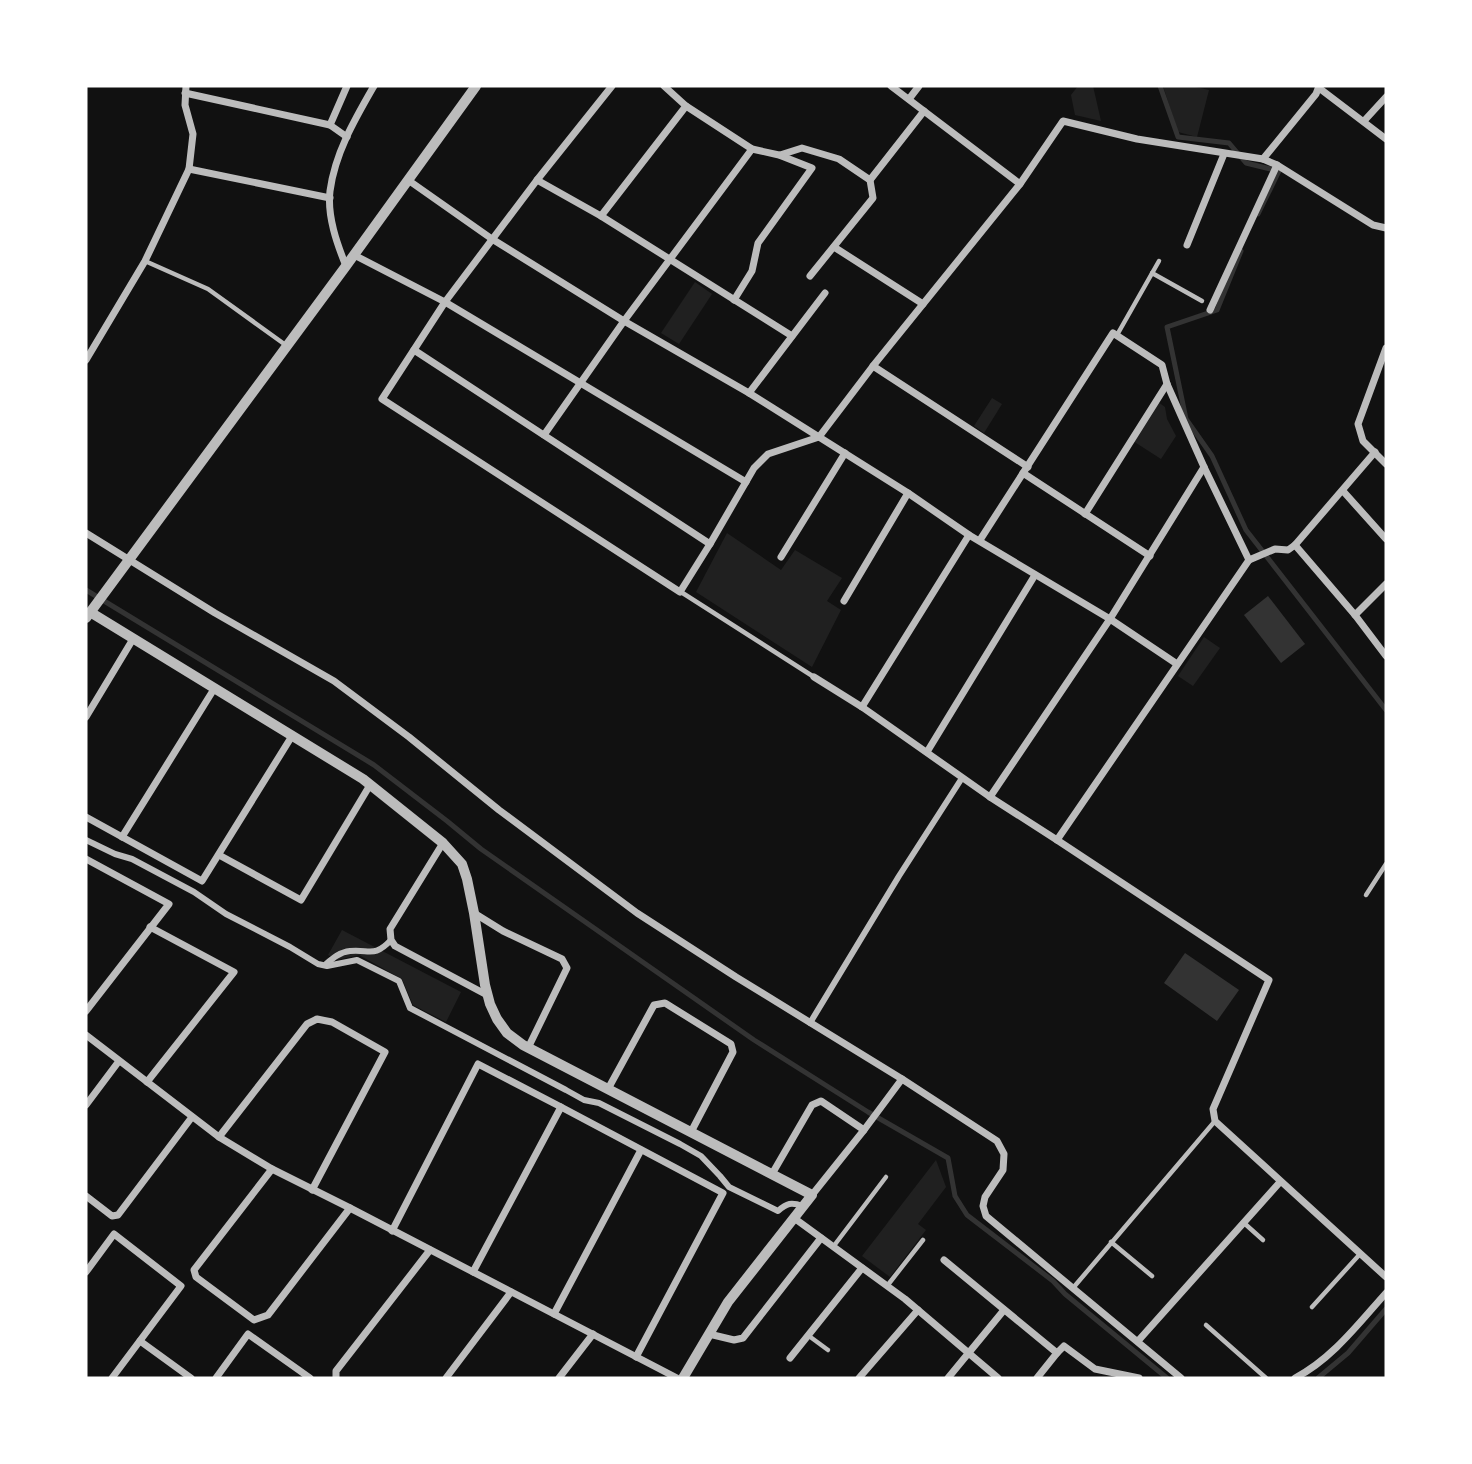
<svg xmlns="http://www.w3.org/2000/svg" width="1472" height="1464" viewBox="0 0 1472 1464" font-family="'Archivo Narrow',sans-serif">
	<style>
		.green { fill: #202020 }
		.water { fill: #333 }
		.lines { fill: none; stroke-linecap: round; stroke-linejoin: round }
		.stream { stroke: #333; stroke-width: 5 }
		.service { stroke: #bcbcbc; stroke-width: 4.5 }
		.pedestrian { stroke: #bcbcbc; stroke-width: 6 }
		.minor { stroke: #bcbcbc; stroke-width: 7 }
		.tertiary { stroke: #bcbcbc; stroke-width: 10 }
	</style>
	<rect width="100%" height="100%" fill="#111"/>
	<g class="green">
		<path d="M1078,86H1093L1101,121L1075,115L1071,95Z"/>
		<path d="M1163,86H1191L1209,90L1197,137L1178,132Z"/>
		<path d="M695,282L712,294L679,344L661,333Z"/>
		<path d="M992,398L1002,404L984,433L974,426Z"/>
		<path d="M1158,402L1165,407L1167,419L1176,436L1161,459L1133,441Z"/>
		<path d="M727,533L781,570L795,550L842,578L827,601L841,610L812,667L696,592Z"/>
		<path d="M1204,637L1220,648L1193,686L1178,676Z"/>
		<path d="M342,930L461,992L446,1022L413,1005L402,979L359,955L337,960L328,955Z"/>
		<path d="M936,1160L946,1187L918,1224L926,1230L890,1277L862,1256Z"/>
	</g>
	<g class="water">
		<path d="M1268,596L1305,644L1281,663L1244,615Z"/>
		<path d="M1185,953L1239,990L1217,1021L1164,983Z"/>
	</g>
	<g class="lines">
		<g class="stream">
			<path d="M1160,86L1178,137L1229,143L1246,163L1279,171L1258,214"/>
			<path d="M1241,251L1217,310L1167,327L1186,419L1212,456L1246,530L1386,710"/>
			<path d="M86,590L374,765L447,821L481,849L754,1040L868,1112L948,1158L955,1196L967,1215L1053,1281L1065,1294L1167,1378"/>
			<path d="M1318,1378L1348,1353L1386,1309"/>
		</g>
		<g class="service">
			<path d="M145,261L208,289L287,346"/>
			<path d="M1152,273L1202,301"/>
			<path d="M1117,335L1159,261"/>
			<path d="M681,592L814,677"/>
			<path d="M1366,895L1386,864"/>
			<path d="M1244,1223L1263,1240"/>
			<path d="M1111,1242L1152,1276"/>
			<path d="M833,1247L886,1177"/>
			<path d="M887,1286L923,1240"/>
			<path d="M1073,1288L1215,1121"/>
			<path d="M1312,1307L1360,1254"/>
			<path d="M1206,1325L1266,1378"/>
			<path d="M809,1336L828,1350"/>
		</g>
		<g class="pedestrian">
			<path d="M86,840L115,854L132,859L194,892L226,914L290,947L318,964L327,966L357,960L399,981L410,1008L566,1090L584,1100L599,1103L680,1144L701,1156L720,1176L729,1187L778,1211C787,1203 791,1202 803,1206"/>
			<path d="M326,964C333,958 340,952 350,951C370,949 374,958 391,940"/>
			<path d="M810,1023L899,876L962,778"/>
		</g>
		<g class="minor">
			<path d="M612,86L537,180L445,302L382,399L680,592L710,544L754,468L768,454L819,437L873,366L1020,184L1063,121L1137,139L1263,159L1277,165L1373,225L1386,228"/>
			<path d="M664,86L686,106L752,149L779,155L812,168L758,243L752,271L734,300"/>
			<path d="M891,86L1020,184"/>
			<path d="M1319,88L1386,139"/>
			<path d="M185,93L330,125"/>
			<path d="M909,99L919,86"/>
			<path d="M1364,121L1386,97"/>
			<path d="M347,137L330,125L347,86"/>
			<path d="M780,155L802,148L839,159L870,180L873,198L810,276"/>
			<path d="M1263,159L1316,94L1319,86"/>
			<path d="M189,169L330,198"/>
			<path d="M408,180L492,239L624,321L749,393L908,493L969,535L1110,619L1177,664"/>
			<path d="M537,180L601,216L792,336"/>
			<path d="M870,180L924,111"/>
			<path d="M601,216L686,106"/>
			<path d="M1187,245L1224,154"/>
			<path d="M834,247L923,304"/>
			<path d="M354,255L445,302L746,482"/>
			<path d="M346,266C337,244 327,216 330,191C335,153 355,119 374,86"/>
			<path d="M1210,310L1277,165"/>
			<path d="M1386,348L1358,424L1363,441L1386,464"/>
			<path d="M414,350L710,544"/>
			<path d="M86,360L145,261L189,169L193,134L185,105L186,86"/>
			<path d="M873,366L1028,467"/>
			<path d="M749,393L825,293"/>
			<path d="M544,435L624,321L752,149"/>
			<path d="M1023,473L1150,556"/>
			<path d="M1343,491L1386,539"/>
			<path d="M1085,514L1167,384"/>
			<path d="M86,533L215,613L334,681L409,737L499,810L637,913L736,977L902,1079L997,1141L1004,1154L1003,1170L985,1197L983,1206L986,1216L1181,1378"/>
			<path d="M980,540L1113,333L1162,365L1167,384L1204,467L1249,560L1057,840"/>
			<path d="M1295,545L1355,615L1386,656"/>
			<path d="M781,557L845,453"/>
			<path d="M1249,560L1275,549L1288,550L1295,545L1375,452"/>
			<path d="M844,601L908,493"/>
			<path d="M1355,615L1386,584"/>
			<path d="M814,677L862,707L990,797L1057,840L1269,980L1213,1109L1215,1121L1386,1277"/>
			<path d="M862,707L969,535"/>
			<path d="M86,717L133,639"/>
			<path d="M927,752L1035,575"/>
			<path d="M990,797L1110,619L1204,467"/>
			<path d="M86,817L202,881L292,736"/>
			<path d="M122,837L214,689"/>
			<path d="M443,843L390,929L391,940L395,946L487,995"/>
			<path d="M219,855L301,900L370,785"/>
			<path d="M86,859L169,904L86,1011"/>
			<path d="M474,913L503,931L562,959L567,968L528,1048"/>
			<path d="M86,1035L219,1137L272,1169L350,1208L677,1378"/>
			<path d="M147,1082L234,972L150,927"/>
			<path d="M608,1089L654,1005L665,1003L731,1044L733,1052L691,1132"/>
			<path d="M86,1105L119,1061"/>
			<path d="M561,1107L723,1193L636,1357"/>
			<path d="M219,1137L307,1024L317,1019L332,1022L385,1052L312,1190"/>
			<path d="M272,1169L194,1270L196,1277L254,1320L268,1315L350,1208"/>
			<path d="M772,1174L812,1105L821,1101L864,1130"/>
			<path d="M812,1195L864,1130L902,1079"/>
			<path d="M86,1196L112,1216L118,1215L192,1117"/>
			<path d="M794,1218L905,1299L998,1378"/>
			<path d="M392,1231L478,1064L561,1107L473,1272"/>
			<path d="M944,1260L1057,1353L1037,1378"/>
			<path d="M86,1272L114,1234L181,1286L112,1378"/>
			<path d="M554,1314L641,1150"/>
			<path d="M709,1334L734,1340L743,1338L821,1238"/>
			<path d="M140,1341L191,1378"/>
			<path d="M1138,1341L1280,1182"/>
			<path d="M1057,1353L1064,1346L1095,1369L1139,1378"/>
			<path d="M790,1358L862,1268"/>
			<path d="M216,1378L248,1334L310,1378"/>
			<path d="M336,1378V1371L430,1250"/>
			<path d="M446,1378L511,1292"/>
			<path d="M559,1378L593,1334"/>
			<path d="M859,1378L918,1310"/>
			<path d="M948,1378L1004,1310"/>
			<path d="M1295,1378C1332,1359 1359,1323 1386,1293"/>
		</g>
		<g class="tertiary">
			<path d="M90,612L363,779L443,843L462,864L467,879L474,913L485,985L490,1004L497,1019L507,1033L523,1045L812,1195L728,1302L683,1378"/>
			<path d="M86,618L346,266L476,86"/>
		</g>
	</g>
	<rect width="1472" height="1464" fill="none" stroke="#ffffff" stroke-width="175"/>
</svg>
